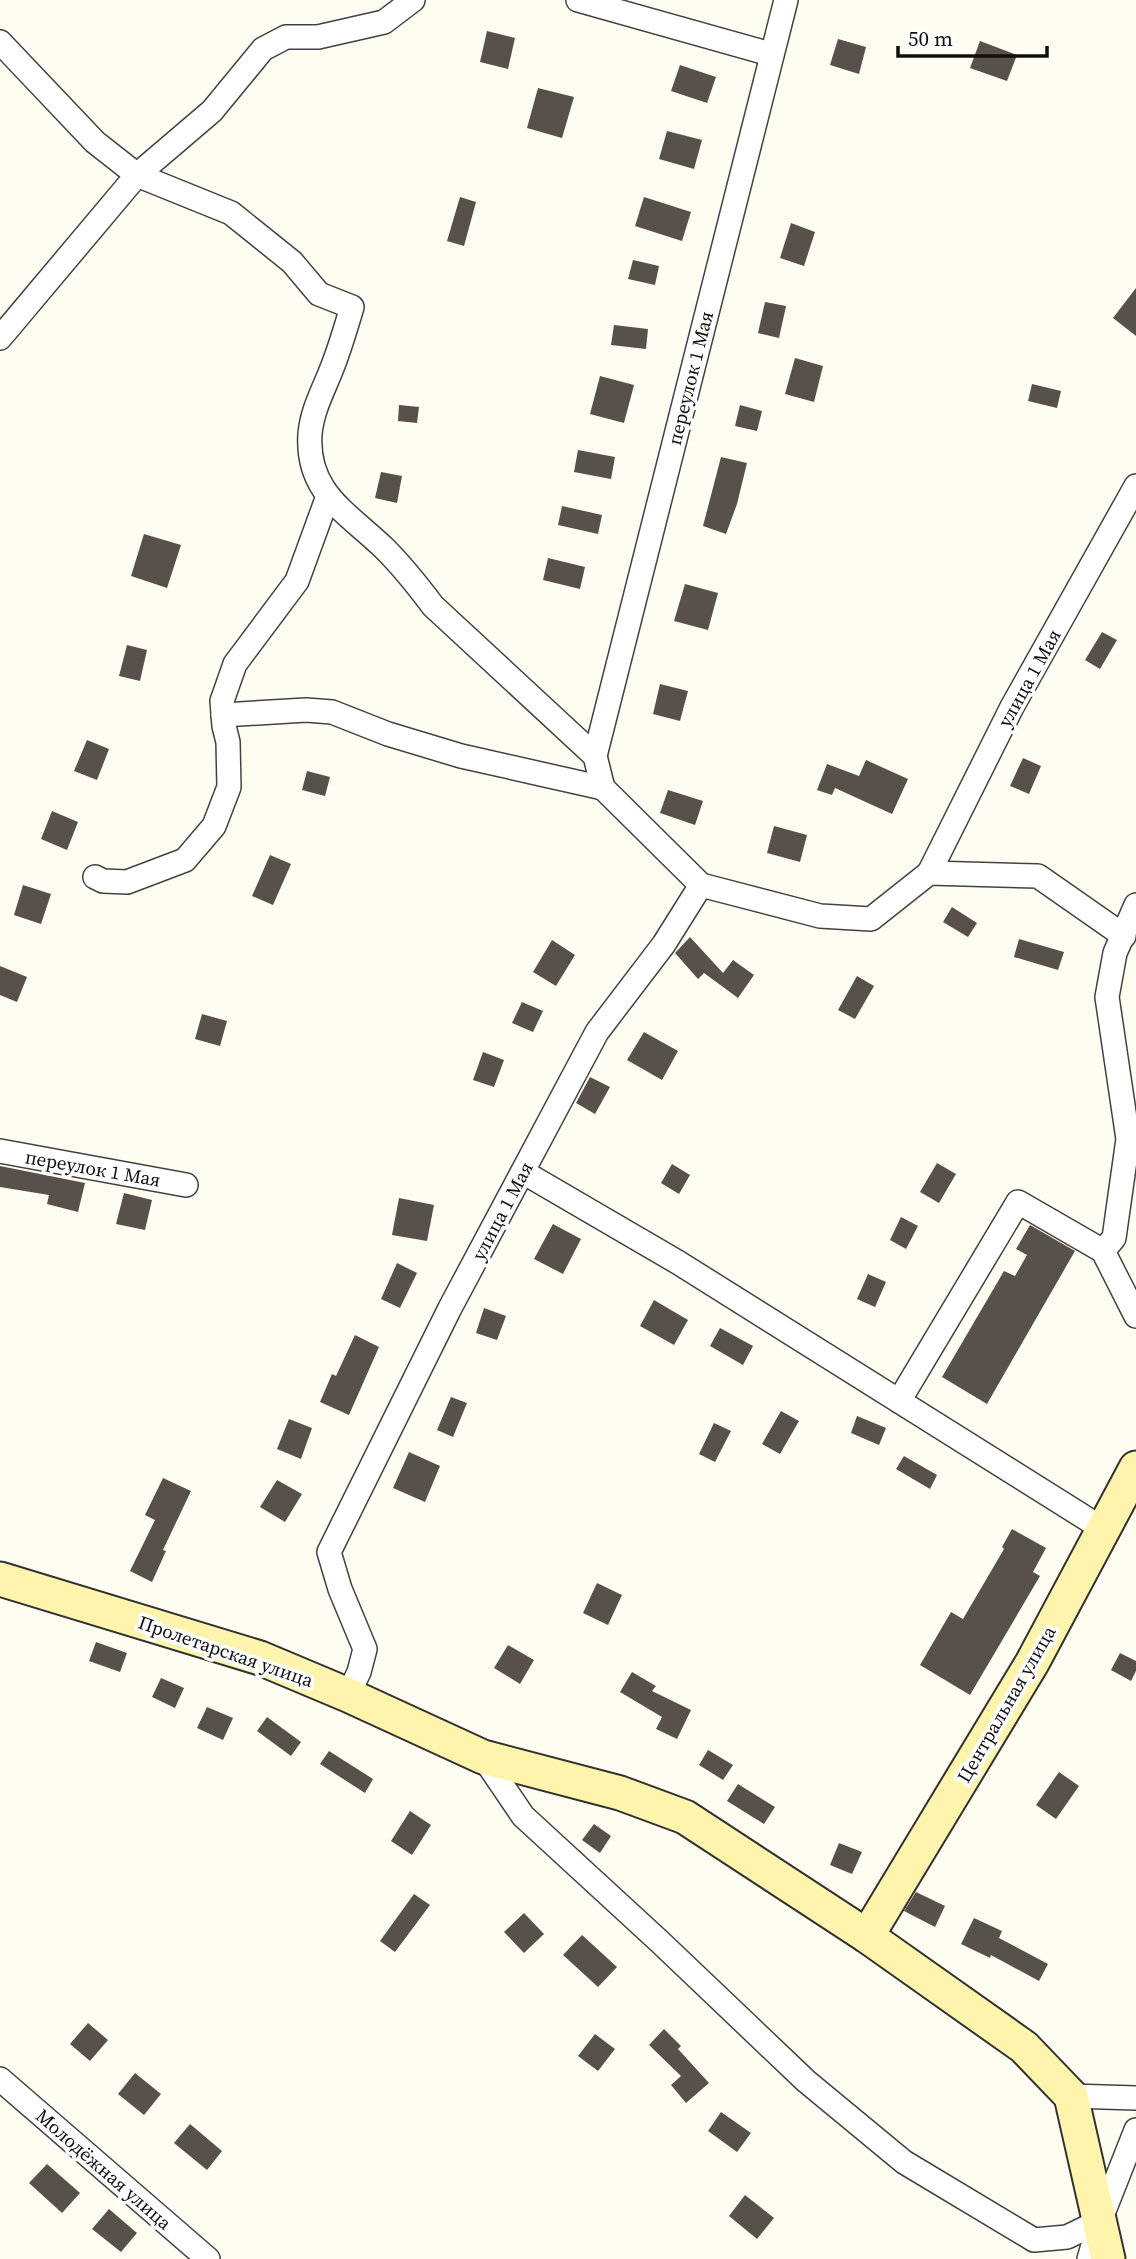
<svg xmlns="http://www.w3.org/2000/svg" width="1136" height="2259" viewBox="0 0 1136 2259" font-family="'Source Serif 4',serif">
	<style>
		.building { fill: #58504b }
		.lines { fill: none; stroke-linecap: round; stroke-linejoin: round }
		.street-casing { stroke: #424242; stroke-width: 26 }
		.secondary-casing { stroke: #313131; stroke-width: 37 }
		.street { stroke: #fff; stroke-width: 23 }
		.secondary { stroke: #fff4ac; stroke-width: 33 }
		.labels { text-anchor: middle; stroke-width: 7; stroke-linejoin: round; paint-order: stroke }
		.street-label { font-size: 19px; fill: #0f0f0f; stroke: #fff }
	</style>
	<rect width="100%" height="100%" fill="#fffcf1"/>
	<g class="building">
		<path d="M487,31L515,38L508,69L480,62Z"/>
		<path d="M838,39L866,47L859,74L830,65Z"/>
		<path d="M980,41L1017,55L1007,81L970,68Z"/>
		<path d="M680,65L716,77L707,103L671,91Z"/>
		<path d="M538,88L574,97L562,138L527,128Z"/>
		<path d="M667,131L702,140L694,169L659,159Z"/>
		<path d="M460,197L476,202L464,246L447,241Z"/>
		<path d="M644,197L691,212L682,241L635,226Z"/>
		<path d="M791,223L815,232L804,266L780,258Z"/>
		<path d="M633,260L659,266L655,285L628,279Z"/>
		<path d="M1136,288V336L1113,318Z"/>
		<path d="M765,302L786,306L779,338L758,333Z"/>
		<path d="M614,325L648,329L646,349L611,345Z"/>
		<path d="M795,358L823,366L814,402L785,394Z"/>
		<path d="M600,376L634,385L624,423L590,414Z"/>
		<path d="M1032,384L1061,391L1057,408L1028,401Z"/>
		<path d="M399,405L419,407L417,423L398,421Z"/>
		<path d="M740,405L762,411L757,431L735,426Z"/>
		<path d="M578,450L615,457L611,479L574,472Z"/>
		<path d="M721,457L747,463L737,504L726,534L703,526Z"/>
		<path d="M381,472L402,476L397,503L375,498Z"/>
		<path d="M562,506L602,515L598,534L558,525Z"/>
		<path d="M144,534L181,545L167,588L131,576Z"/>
		<path d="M548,558L585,567L580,589L543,580Z"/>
		<path d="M685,584L718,593L708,630L674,621Z"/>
		<path d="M1102,632L1117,640L1100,669L1085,660Z"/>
		<path d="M127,645L147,650L140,681L119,676Z"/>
		<path d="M660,684L688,691L680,721L653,714Z"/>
		<path d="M87,740L109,749L97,780L74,771Z"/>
		<path d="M1023,758L1041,766L1029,794L1010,786Z"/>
		<path d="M866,760L908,779L892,814L835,788L832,795L817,790L827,764L859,776Z"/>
		<path d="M307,771L330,777L325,796L302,790Z"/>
		<path d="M668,790L703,801L695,825L660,813Z"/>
		<path d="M52,811L78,822L67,850L41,839Z"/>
		<path d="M774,826L807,835L800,862L767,853Z"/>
		<path d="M270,855L291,864L273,905L252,896Z"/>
		<path d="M23,885L51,894L41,924L14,915Z"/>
		<path d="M952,907L977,923L968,937L943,922Z"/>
		<path d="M690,937L723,973L733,960L754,975L738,998L704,973L698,979L675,953Z"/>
		<path d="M1019,939L1064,952L1058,970L1014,957Z"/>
		<path d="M552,940L575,955L556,986L533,972Z"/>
		<path d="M0,966L27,977L17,1002L0,995Z"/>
		<path d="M857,976L874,986L855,1019L838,1010Z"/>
		<path d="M522,1002L543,1011L533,1032L512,1023Z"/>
		<path d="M202,1014L227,1021L220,1046L195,1039Z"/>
		<path d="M644,1032L678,1051L662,1080L627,1060Z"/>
		<path d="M483,1052L504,1060L494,1087L473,1080Z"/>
		<path d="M590,1077L610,1087L595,1114L576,1103Z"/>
		<path d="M937,1163L956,1174L939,1203L920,1192Z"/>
		<path d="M672,1164L690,1175L679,1194L661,1183Z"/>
		<path d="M0,1166L85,1183L78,1212L47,1204L49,1195L0,1187Z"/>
		<path d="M124,1193L152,1200L145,1230L116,1224Z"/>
		<path d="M399,1198L434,1205L427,1241L392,1235Z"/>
		<path d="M901,1217L918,1226L906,1249L890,1240Z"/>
		<path d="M553,1224L581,1239L563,1274L534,1259Z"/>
		<path d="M1030,1225L1075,1251L987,1404L942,1377L1004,1271L1015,1276L1027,1255L1016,1249Z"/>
		<path d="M397,1263L417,1273L400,1308L381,1299Z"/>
		<path d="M868,1274L886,1282L875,1307L857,1299Z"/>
		<path d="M654,1300L688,1320L674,1345L640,1326Z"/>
		<path d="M484,1308L506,1316L497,1340L476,1333Z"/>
		<path d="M720,1328L753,1346L743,1365L710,1346Z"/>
		<path d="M355,1335L379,1347L349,1415L320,1402L332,1374L336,1376Z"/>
		<path d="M451,1397L467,1403L453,1437L437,1430Z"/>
		<path d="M781,1411L799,1421L780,1454L762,1444Z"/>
		<path d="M857,1416L886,1428L879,1445L851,1433Z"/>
		<path d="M289,1419L312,1428L301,1459L277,1449Z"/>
		<path d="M714,1423L731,1431L715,1462L699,1454Z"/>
		<path d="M409,1452L440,1466L425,1502L393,1488Z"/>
		<path d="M904,1456L937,1475L930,1489L896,1469Z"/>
		<path d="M163,1478L191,1491L163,1550L166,1551L152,1582L130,1571L155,1520L145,1515Z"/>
		<path d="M277,1480L302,1494L285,1522L260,1507Z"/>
		<path d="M1012,1529L1046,1548L1033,1572L1040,1576L970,1695L920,1665L951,1612L963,1619L1004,1549L1002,1547Z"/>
		<path d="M597,1583L622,1595L608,1625L583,1613Z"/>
		<path d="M96,1642L127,1653L120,1672L89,1661Z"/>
		<path d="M508,1645L534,1660L520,1684L494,1668Z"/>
		<path d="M1120,1653L1136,1661V1671L1131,1681L1111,1670Z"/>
		<path d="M632,1672L656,1686L652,1691L691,1710L677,1739L656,1729L662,1717L620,1692Z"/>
		<path d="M161,1678L184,1688L175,1708L152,1697Z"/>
		<path d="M207,1707L233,1718L223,1740L197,1728Z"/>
		<path d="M267,1717L301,1742L291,1756L257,1731Z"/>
		<path d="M708,1750L733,1765L723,1780L699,1765Z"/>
		<path d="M329,1751L373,1779L365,1793L320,1764Z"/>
		<path d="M1059,1772L1079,1786L1056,1819L1036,1805Z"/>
		<path d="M738,1784L775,1807L764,1824L727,1801Z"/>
		<path d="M410,1811L431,1825L412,1855L391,1841Z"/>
		<path d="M594,1824L611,1836L600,1853L582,1840Z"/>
		<path d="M839,1843L862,1852L852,1874L830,1865Z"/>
		<path d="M916,1892L945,1906L935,1927L904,1911Z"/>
		<path d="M414,1894L430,1905L395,1952L380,1941Z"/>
		<path d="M524,1913L544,1934L524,1953L504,1932Z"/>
		<path d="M974,1918L1002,1931L999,1938L1048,1964L1039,1981L991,1955L990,1958L961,1944Z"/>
		<path d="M582,1935L617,1967L598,1987L563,1955Z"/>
		<path d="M88,2023L108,2040L90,2061L70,2044Z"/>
		<path d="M664,2029L681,2046L678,2049L709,2083L686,2103L671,2085L681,2076L649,2045Z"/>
		<path d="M595,2034L615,2049L598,2071L578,2056Z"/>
		<path d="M135,2073L161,2094L144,2115L118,2094Z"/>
		<path d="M721,2112L751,2133L737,2152L708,2131Z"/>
		<path d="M190,2124L222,2151L207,2170L174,2143Z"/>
		<path d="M47,2164L80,2193L62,2213L29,2183Z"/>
		<path d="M745,2195L774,2218L757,2239L729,2216Z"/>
		<path d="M109,2209L137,2233L121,2252L92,2229Z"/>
	</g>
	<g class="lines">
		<defs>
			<g id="street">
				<path d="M578,0L770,54"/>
				<path d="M0,42L95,142L137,175L231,213L292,262L319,294L352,307C346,327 340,348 332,368C324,389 312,410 310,434C306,493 348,513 385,549C403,567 418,586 433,606L595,756L603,788L701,885L820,916L871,919L929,873L1038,876L1124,936"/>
				<path d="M0,338L137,175L212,111L263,49L286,37H318L384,22L413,0"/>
				<path d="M223,715L306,710L332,712L388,734L461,756L603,788"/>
				<path d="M595,756L786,0"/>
				<path d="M929,873L1012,707L1136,486"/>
				<path d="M95,877L103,881L127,882L185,860L214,826L229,787L228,742L224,726L222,701L235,664L297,581L328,496"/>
				<path d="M0,1151L186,1185"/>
				<path d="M523,1172L679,1263L1103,1529"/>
				<path d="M1103,1251L1114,1238L1128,1139L1107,997L1115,953L1136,905"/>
				<path d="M899,1401L1018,1202L1103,1251L1136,1316"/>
				<path d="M348,1695L359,1672L365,1649L340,1589L329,1552L450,1308L597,1032L664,944L701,885"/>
				<path d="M483,1757L523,1816L659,1941L806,2081L904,2162L1034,2240L1067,2237L1100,2221"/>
				<path d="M0,2079L208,2259"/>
				<path d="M1071,2096L1136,2098"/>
				<path d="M1089,2259L1100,2221L1136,2130"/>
			</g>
			<g id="secondary">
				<path d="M0,1579L260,1658L348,1695L483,1757L620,1793L685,1817L867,1936L1024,2047L1071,2096L1108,2259"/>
				<path d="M867,1936L1032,1663L1136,1468"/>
			</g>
		</defs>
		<use href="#street" class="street-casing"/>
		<use href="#secondary" class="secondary-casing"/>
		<use href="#street" class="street"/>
		<use href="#secondary" class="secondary"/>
	</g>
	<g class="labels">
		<g class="street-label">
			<text transform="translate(690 378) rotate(-76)" y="7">переулок 1 Мая</text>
			<text transform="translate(1029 678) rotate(-61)" y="7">улица 1 Мая</text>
			<text transform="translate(93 1168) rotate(10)" y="7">переулок 1 Мая</text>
			<text transform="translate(502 1211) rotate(-62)" y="7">улица 1 Мая</text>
			<text transform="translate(226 1651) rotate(19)" y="7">Пролетарская улица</text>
			<text transform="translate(1006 1704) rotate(-60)" y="7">Центральная улица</text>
			<text transform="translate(104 2169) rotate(41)" y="7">Молодёжная улица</text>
		</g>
	</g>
	<path d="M898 46v10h149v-10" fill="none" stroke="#0f0f0f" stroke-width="3.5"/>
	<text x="908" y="46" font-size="21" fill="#0f0f0f" stroke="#ffffff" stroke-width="5" paint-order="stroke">50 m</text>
</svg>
